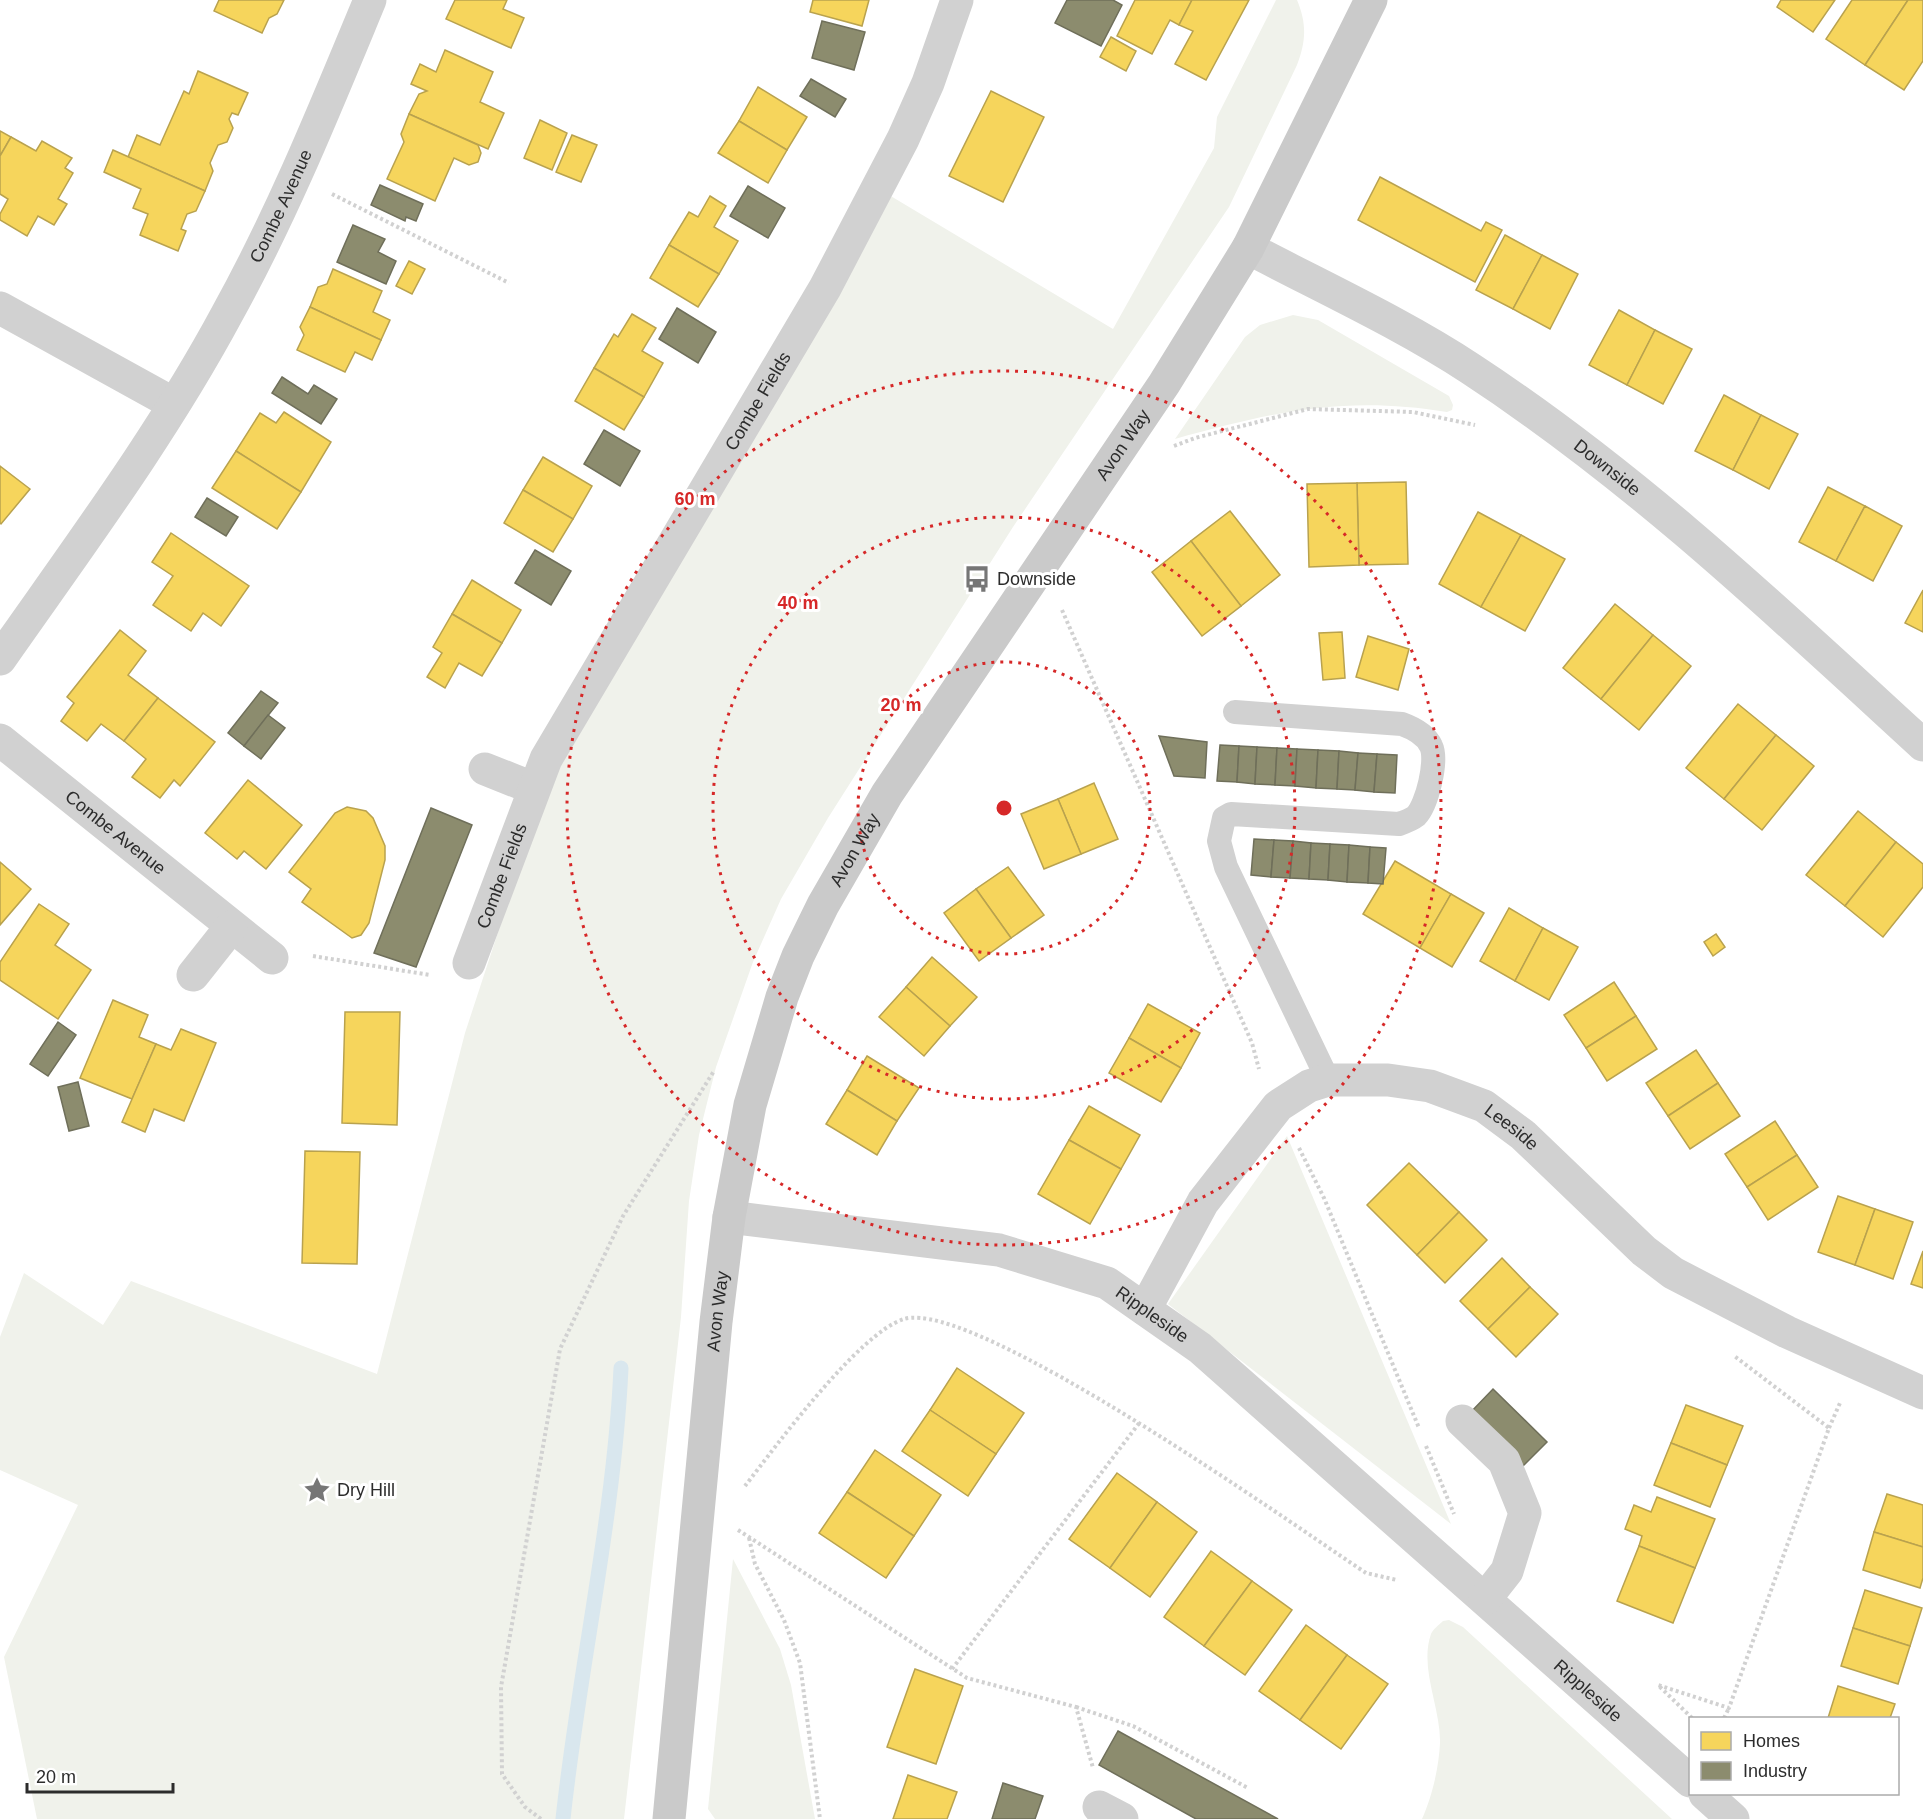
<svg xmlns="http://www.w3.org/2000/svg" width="1923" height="1819" viewBox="0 0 1923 1819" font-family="Arial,sans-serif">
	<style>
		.green { fill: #f0f2eb }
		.homes { fill: #f6d55c; stroke: #b9a24e; stroke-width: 1.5 }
		.industry { fill: #8c8c6e; stroke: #6f6f5a; stroke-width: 1.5 }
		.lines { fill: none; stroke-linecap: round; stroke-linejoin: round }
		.stream { stroke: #d9e7ee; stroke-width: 15 }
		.path { stroke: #d1d1d1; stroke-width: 4; stroke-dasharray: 3 3; stroke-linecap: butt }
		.lane { stroke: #d1d1d1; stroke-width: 24 }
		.street { stroke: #d1d1d1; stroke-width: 33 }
		.secondary { stroke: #cacaca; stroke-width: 33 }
		.ring { fill: none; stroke: #d62828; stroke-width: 3; stroke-dasharray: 3 6 }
		.labels { text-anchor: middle; stroke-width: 6; stroke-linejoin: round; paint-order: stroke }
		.street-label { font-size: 18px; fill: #2c2c2c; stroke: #fff }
		.poi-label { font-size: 18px; fill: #2c2c2c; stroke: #fff; text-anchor: start }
		.centre { fill: #d62828; stroke: #fff; stroke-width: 3 }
		.ring-label { font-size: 18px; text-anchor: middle; font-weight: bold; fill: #d62828; stroke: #fff; stroke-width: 6; stroke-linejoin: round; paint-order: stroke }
	</style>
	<rect width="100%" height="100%" fill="#fff"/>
	<g class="green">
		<path d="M1276,0H1297C1307,24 1306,41 1297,65L1229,207L1013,527L828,818L781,899L753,962L716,1067L699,1135L689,1201L681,1317L624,1819H37L4,1657L78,1505L0,1470V1337L24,1273L103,1325L131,1281L377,1374L465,1033L543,795L889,195L1113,329L1214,148L1217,117Z"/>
		<path d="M1293,315L1318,320L1449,396L1453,405L1452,410L1447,412C1345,395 1273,412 1175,439L1245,337L1260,325Z"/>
		<path d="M1287,1136L1451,1524L1168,1304Z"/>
		<path d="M733,1559L780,1649L791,1685L815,1819H715L708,1809Z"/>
		<path d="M1449,1620L1463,1627L1672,1819H1422C1432,1797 1439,1767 1440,1743C1441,1708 1419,1668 1431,1634C1433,1629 1439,1625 1443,1621Z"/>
	</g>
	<g class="homes">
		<path d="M219,0H284L277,14L269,18L262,33L214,11Z"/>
		<path d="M455,0H507L503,9L524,18L511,48L446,19Z"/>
		<path d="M813,0H869L862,26L810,12Z"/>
		<path d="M1135,0H1192L1179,25L1170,20L1152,54L1117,36Z"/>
		<path d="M1192,0H1249L1206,80L1175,64L1193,31L1179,25Z"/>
		<path d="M1781,0H1835L1813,32L1777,7Z"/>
		<path d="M1852,0H1908L1865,65L1826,39Z"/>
		<path d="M1908,0H1923V61L1904,90L1865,65Z"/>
		<path d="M1111,37L1136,51L1126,71L1100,57Z"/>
		<path d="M445,50L493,72L480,102L504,113L488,149L409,114L419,94L427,91L411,84L420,64L436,72Z"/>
		<path d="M198,71L248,93L238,115L232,113L229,119L233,128L227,142L218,145L210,163L213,171L205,191L128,157L137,135L160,145L184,91L189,94Z"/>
		<path d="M758,87L807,117L787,150L739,121Z"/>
		<path d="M991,91L1044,117L1003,202L949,176Z"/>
		<path d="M409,114L478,145L481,153L478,162L469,165L454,158L435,201L387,179L404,142L401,134Z"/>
		<path d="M540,120L567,133L552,170L524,158Z"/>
		<path d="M739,121L787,150L768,183L718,153Z"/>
		<path d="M0,131L11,137L0,156Z"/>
		<path d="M572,135L597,145L581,182L556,172Z"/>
		<path d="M11,137L36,151L42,141L72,158L65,168L73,173L58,199L67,204L54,225L38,216L27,236L0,220V214L8,199L0,194V156Z"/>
		<path d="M113,150L205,191L196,211L187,214L181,229L186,231L178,251L140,235L148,214L133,208L141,189L104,172Z"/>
		<path d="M1380,177L1481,231L1486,222L1502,230L1475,282L1358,220Z"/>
		<path d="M710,196L726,206L714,227L738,241L719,274L669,245L689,212L698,217Z"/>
		<path d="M1505,235L1542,255L1513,309L1476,290Z"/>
		<path d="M669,245L719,274L698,307L650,278Z"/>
		<path d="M1542,255L1578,274L1550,329L1513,309Z"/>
		<path d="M409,261L425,269L412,294L396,286Z"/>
		<path d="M333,269L382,291L373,312L390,320L381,340L310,307L318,287L327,284Z"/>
		<path d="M310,307L381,340L372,360L355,352L345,372L297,350L304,335L300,327Z"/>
		<path d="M1619,310L1655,330L1627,385L1589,365Z"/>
		<path d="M632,314L656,328L642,351L663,363L644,397L594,368L614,334L618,337Z"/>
		<path d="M1655,330L1692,349L1663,404L1627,385Z"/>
		<path d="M594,368L644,397L624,430L575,401Z"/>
		<path d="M1724,395L1761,415L1733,470L1695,451Z"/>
		<path d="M284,412L331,442L301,492L236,451L260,413L276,423Z"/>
		<path d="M1761,415L1798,434L1769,489L1733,470Z"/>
		<path d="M236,451L301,492L277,529L212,488Z"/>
		<path d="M543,457L592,486L573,519L523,490Z"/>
		<path d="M0,466L30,489L1,524L0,523Z"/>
		<path d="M1406,482L1408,564L1359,565L1357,483Z"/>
		<path d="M1357,483L1359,565L1309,567L1307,484Z"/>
		<path d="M1828,487L1865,506L1836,561L1799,542Z"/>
		<path d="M523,490L573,519L553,552L504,523Z"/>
		<path d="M1865,506L1902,526L1873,581L1836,561Z"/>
		<path d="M1230,511L1280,575L1241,606L1191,541Z"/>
		<path d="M1478,512L1521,535L1481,607L1439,584Z"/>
		<path d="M171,533L249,586L221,626L203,613L191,631L153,605L173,576L152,562Z"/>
		<path d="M1521,535L1565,559L1525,631L1481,607Z"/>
		<path d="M1191,541L1241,606L1202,636L1152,572Z"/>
		<path d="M472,580L521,610L502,643L452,614Z"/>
		<path d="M1923,590V632L1905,623Z"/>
		<path d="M1615,604L1653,635L1601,699L1563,668Z"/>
		<path d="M452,614L502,643L482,676L459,663L445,688L427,677L442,653L433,647Z"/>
		<path d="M120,630L146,651L128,675L158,698L124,741L101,724L87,741L61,721L74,703L67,697Z"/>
		<path d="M1342,632L1345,678L1323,680L1319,633Z"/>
		<path d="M1653,635L1691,666L1639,730L1601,699Z"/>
		<path d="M1368,636L1409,649L1398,690L1356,677Z"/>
		<path d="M158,698L215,742L180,786L174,780L160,798L132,777L146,759L124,741Z"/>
		<path d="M1738,704L1776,735L1724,799L1686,768Z"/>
		<path d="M1776,735L1814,766L1762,830L1724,799Z"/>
		<path d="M248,780L302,825L266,869L244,851L237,859L205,833Z"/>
		<path d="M1094,783L1118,839L1081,854L1058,799Z"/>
		<path d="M1058,799L1081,854L1044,869L1021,814Z"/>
		<path d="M347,807L366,811L373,818L385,846V860L369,923L361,935L352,938L302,902L311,889L289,872L335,813Z"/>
		<path d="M1858,811L1896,842L1845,906L1806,875Z"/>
		<path d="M1896,842L1923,864V887L1883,937L1845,906Z"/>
		<path d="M1395,861L1451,894L1420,948L1363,914Z"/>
		<path d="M0,862L31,889L0,925Z"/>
		<path d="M1008,867L1044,915L1011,938L976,889Z"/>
		<path d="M976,889L1011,938L979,961L944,913Z"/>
		<path d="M1451,894L1484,913L1452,967L1420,948Z"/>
		<path d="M39,904L69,924L55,945L91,970L58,1019L0,980V962Z"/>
		<path d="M1509,908L1543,928L1515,981L1480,961Z"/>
		<path d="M1543,928L1578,947L1549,1000L1515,981Z"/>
		<path d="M1716,934L1725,947L1713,956L1704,942Z"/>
		<path d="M932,957L977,997L950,1026L906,987Z"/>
		<path d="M1614,982L1636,1016L1586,1048L1564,1015Z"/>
		<path d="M906,987L950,1026L924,1056L879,1017Z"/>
		<path d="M113,1000L148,1015L139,1037L156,1044L132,1099L80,1078Z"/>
		<path d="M1148,1004L1200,1033L1181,1068L1129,1038Z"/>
		<path d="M345,1012H400L397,1125L342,1123Z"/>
		<path d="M1636,1016L1657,1049L1607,1081L1586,1048Z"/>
		<path d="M181,1029L216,1043L184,1121L154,1109L145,1132L122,1122L156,1044L171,1050Z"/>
		<path d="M1129,1038L1181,1068L1161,1102L1109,1073Z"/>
		<path d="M1696,1050L1718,1083L1668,1116L1646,1083Z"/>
		<path d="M867,1056L919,1088L897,1121L847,1090Z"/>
		<path d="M1718,1083L1740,1116L1690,1149L1668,1116Z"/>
		<path d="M847,1090L897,1121L877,1155L826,1124Z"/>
		<path d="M1089,1106L1140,1135L1121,1169L1069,1140Z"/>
		<path d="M1775,1121L1797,1155L1747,1187L1725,1154Z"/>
		<path d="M1069,1140L1121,1169L1090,1224L1038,1194Z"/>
		<path d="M305,1151L360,1152L357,1264L302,1263Z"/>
		<path d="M1797,1155L1818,1187L1768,1220L1747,1187Z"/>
		<path d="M1409,1163L1459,1212L1417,1255L1367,1205Z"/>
		<path d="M1838,1196L1875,1209L1855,1265L1818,1252Z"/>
		<path d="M1875,1209L1913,1222L1893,1279L1855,1265Z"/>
		<path d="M1459,1212L1487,1240L1445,1283L1417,1255Z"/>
		<path d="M1923,1251V1288L1911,1284Z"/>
		<path d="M1502,1258L1530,1287L1488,1329L1460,1301Z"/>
		<path d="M1530,1287L1558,1314L1516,1357L1488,1329Z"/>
		<path d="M957,1368L1024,1413L996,1454L930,1410Z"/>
		<path d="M1686,1405L1743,1426L1727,1465L1671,1443Z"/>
		<path d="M930,1410L996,1454L968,1496L902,1451Z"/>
		<path d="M1671,1443L1727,1465L1710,1507L1654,1485Z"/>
		<path d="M875,1450L941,1495L914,1536L847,1492Z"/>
		<path d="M1117,1473L1157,1502L1110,1568L1069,1539Z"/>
		<path d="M847,1492L914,1536L886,1578L819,1533Z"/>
		<path d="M1887,1494L1923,1505V1547L1874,1532Z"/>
		<path d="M1657,1497L1715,1519L1695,1568L1639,1546L1642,1536L1625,1529L1634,1505L1651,1512Z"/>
		<path d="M1157,1502L1197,1532L1150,1597L1110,1568Z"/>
		<path d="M1874,1532L1923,1547V1578L1920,1588L1863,1570Z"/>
		<path d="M1639,1546L1695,1568L1673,1623L1617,1601Z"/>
		<path d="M1211,1551L1252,1581L1204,1646L1164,1617Z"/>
		<path d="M1252,1581L1292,1610L1245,1675L1204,1646Z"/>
		<path d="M1865,1590L1922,1608L1910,1646L1853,1628Z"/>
		<path d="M1306,1625L1347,1655L1300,1720L1259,1691Z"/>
		<path d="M1853,1628L1910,1646L1898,1684L1841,1666Z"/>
		<path d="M1347,1655L1388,1684L1341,1749L1300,1720Z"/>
		<path d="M915,1669L963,1686L936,1764L887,1747Z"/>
		<path d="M1838,1686L1895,1704L1890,1718H1828Z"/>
		<path d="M908,1775L957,1792L947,1819H893Z"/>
	</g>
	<g class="industry">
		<path d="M1067,0H1113L1122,5L1101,46L1055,23Z"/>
		<path d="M822,21L865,32L854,70L812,58Z"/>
		<path d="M811,79L846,99L835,117L800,96Z"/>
		<path d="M380,185L423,204L416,221L406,217L405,221L371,205Z"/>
		<path d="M748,186L785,208L768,238L730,216Z"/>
		<path d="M353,225L385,239L378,252L396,261L386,284L337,262Z"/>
		<path d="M677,308L716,332L698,363L659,339Z"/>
		<path d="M282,377L308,394L314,385L337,399L321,424L272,393Z"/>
		<path d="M604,430L640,451L620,486L584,464Z"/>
		<path d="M207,498L238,517L226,536L195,517Z"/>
		<path d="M535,550L571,571L551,605L515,583Z"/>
		<path d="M261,691L278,703L244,746L228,733Z"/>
		<path d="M268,715L285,728L261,759L244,746Z"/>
		<path d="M1159,736L1207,742L1205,778L1174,776Z"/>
		<path d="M1220,745L1239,746L1237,782L1217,781Z"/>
		<path d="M1239,746L1257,747L1255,784L1237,782Z"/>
		<path d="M1257,747L1277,748L1275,785L1255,784Z"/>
		<path d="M1277,748L1297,749L1295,786L1275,785Z"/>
		<path d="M1297,749L1318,750L1316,788L1295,786Z"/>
		<path d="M1318,750L1339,751L1337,789L1316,788Z"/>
		<path d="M1339,751L1358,753L1355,790L1337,789Z"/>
		<path d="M1358,753L1377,754L1374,792L1355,790Z"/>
		<path d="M1377,754L1397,755L1395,793L1374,792Z"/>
		<path d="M431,808L472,825L416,967L374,953Z"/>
		<path d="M1254,839L1274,840L1271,877L1251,875Z"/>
		<path d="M1274,840L1293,841L1290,878L1271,877Z"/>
		<path d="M1293,841L1311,843L1309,879L1290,878Z"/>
		<path d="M1311,843L1330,844L1328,880L1309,879Z"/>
		<path d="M1330,844L1349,845L1347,882L1328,880Z"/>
		<path d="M1349,845L1370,847L1368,883L1347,882Z"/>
		<path d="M1370,847L1386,848L1383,884L1368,883Z"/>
		<path d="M58,1022L76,1035L48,1076L30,1064Z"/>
		<path d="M78,1082L89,1126L69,1131L58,1087Z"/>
		<path d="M1493,1389L1547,1442L1522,1467L1469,1414Z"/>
		<path d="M1118,1731L1278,1819H1196L1099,1765Z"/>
		<path d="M1003,1783L1043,1796L1035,1819H992Z"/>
	</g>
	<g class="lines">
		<path class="stream" d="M563,1819C579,1668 614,1520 621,1368"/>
		<g class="path">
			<path d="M332,194L509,283"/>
			<path d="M1174,446L1195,438L1308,409L1413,412L1475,425"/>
			<path d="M1062,610L1252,1043L1259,1069"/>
			<path d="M313,956L430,975"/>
			<path d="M1299,1148L1324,1198L1419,1428"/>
			<path d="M1829,1428L1840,1403"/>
			<path d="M1426,1446L1454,1514"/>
			<path d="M745,1486C776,1446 859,1333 904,1319C974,1298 1295,1526 1366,1573L1397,1580"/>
			<path d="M738,1530L967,1678L1076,1707L1093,1768"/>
			<path d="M749,1538L755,1564L784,1620L800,1663L820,1819"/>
			<path d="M952,1669L1140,1422"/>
			<path d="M1076,1707L1133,1726L1248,1788"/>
			<path d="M1692,1718L1658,1685L1729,1708L1829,1428L1733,1355"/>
			<path d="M1724,1718L1729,1708"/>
			<path d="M541,1819L525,1807L502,1774L501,1687L560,1349L623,1216L714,1071"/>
		</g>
		<path class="lane" d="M1235,712L1402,724C1413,728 1426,735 1431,746C1438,760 1427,805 1416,816C1411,820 1405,822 1399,824L1231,814L1224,818L1219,841L1226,867L1328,1080"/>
		<g class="street">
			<path id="s1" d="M1248,248C1322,287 1401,323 1471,369C1636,477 1778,612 1923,745"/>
			<path d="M0,308L174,404"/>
			<path id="s2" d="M0,659C79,546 162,435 227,314C283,213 326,106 370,0"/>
			<path id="s3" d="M0,740L272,958"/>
			<path d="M485,769L533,788"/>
			<path id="s4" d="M469,963L546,759L825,288L903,139L928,83L957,0"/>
			<path d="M193,975L231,927"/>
			<path id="s5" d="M729,1217L999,1250L1107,1283L1200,1348L1690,1781"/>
			<path id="s6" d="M1145,1309L1203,1202L1278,1106L1309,1086L1328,1080H1388L1430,1086L1484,1106L1523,1135L1644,1251L1673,1273L1787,1332L1923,1393"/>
			<path d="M1462,1421L1504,1461L1525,1513L1507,1571L1485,1599"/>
			<path d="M1705,1794L1733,1819"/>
			<path d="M1099,1807L1122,1819"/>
		</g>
		<path class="secondary" id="s7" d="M669,1819L716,1322L729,1217L750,1105L782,997L798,956L823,905L887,794L1164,384L1248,248L1371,0"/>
	</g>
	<g class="ring">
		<circle cx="1004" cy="808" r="146"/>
		<circle cx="1004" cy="808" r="291"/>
		<circle cx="1004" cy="808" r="437"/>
	</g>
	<defs>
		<symbol id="bus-bare" viewBox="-9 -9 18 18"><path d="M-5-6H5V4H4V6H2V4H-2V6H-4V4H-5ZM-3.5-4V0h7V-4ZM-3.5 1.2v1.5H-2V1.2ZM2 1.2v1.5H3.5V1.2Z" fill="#767676" stroke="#fff" stroke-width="2.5" paint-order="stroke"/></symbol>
		<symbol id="sight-bare" viewBox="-9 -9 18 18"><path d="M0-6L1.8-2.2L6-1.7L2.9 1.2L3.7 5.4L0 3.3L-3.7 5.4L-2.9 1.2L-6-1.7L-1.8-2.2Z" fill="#767676" stroke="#fff" stroke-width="2.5" paint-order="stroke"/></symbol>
	</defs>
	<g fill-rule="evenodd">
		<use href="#bus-bare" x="958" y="560" width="38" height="38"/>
		<use href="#sight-bare" x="298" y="1471" width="38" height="38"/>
	</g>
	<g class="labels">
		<g class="street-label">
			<text dy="6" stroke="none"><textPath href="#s2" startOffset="534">Combe Avenue</textPath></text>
			<text dy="6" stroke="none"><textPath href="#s4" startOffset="634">Combe Fields</textPath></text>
			<text dy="6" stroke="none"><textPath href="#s7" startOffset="1482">Avon Way</textPath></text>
			<text dy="6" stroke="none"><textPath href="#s1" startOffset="422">Downside</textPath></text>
			<text dy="6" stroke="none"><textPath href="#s3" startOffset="148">Combe Avenue</textPath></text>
			<text dy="6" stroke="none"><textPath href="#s7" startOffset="996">Avon Way</textPath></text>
			<text dy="6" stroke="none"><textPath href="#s4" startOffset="93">Combe Fields</textPath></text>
			<text dy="6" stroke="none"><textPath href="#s6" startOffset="495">Leeside</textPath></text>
			<text dy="6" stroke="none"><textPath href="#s7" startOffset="510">Avon Way</textPath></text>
			<text dy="6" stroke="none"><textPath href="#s5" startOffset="440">Rippleside</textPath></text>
			<text dy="6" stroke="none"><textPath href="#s5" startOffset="1016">Rippleside</textPath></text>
		</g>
		<g class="poi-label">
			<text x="997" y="585">Downside</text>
			<text x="337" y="1496">Dry Hill</text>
		</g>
	</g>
	<circle cx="1004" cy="808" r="9" class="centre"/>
	<g class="ring-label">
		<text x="695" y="505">60 m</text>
		<text x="798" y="609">40 m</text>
		<text x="901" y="711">20 m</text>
	</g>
	<rect x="1689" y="1717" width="210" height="78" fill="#ffffff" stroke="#ababab" stroke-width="1.5"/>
	<rect x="1701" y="1732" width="30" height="18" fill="#f6d55c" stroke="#ababab" stroke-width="1.5"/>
	<text x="1743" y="1747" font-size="18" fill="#2c2c2c">Homes</text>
	<rect x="1701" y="1762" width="30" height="18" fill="#8c8c6e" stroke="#ababab" stroke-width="1.5"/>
	<text x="1743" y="1777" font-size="18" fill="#2c2c2c">Industry</text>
	<path d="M27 1783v9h146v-9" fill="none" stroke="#2c2c2c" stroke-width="3"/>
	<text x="36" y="1783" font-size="18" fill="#2c2c2c" stroke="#ffffff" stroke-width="4.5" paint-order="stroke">20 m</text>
</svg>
